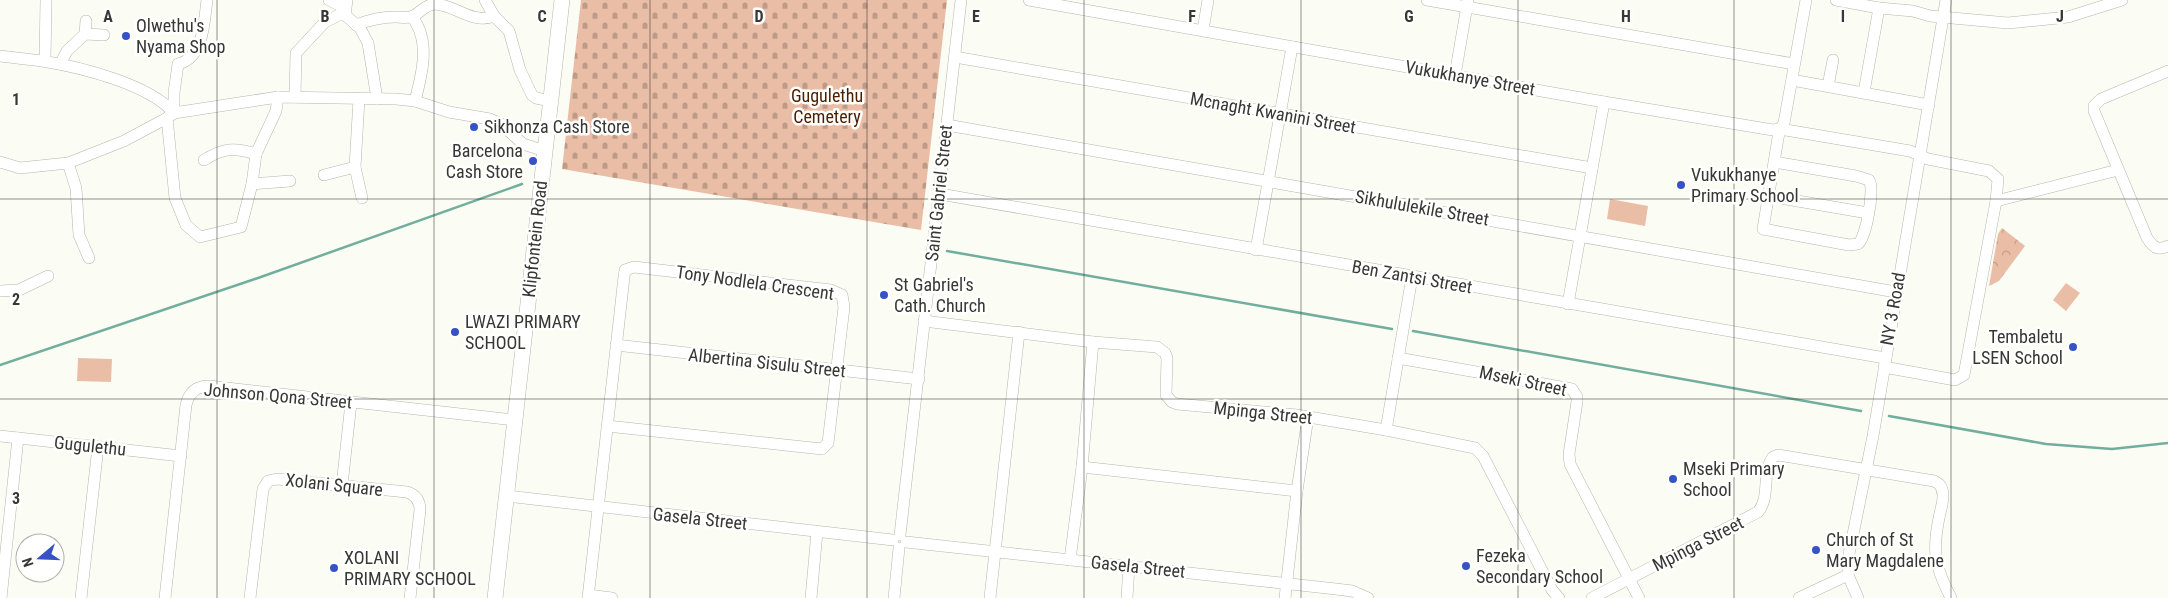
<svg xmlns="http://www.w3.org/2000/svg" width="2168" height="598" viewBox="0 0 2168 598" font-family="'Roboto Condensed',sans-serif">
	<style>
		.cemetery { fill: url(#cemetery-stones) }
		.park { fill: url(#park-crowns) }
		.pitch { fill: #eabea6 }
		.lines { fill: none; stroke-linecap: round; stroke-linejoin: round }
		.stream { stroke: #72ae9d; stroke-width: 2.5 }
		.minor-casing { stroke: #b5b6ae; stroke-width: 12 }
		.major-casing { stroke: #b5b6ae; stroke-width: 16 }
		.minor { stroke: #fff; stroke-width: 11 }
		.major { stroke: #fff; stroke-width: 15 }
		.grid { fill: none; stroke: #373734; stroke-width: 1; stroke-opacity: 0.55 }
		.poi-dot { fill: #3652c4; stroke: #fffffe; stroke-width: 2 }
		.labels { text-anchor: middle; stroke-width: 5; stroke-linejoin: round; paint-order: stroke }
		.poi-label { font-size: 18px; fill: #373734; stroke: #fffffe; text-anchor: start }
		.street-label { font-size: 18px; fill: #373734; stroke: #fffffe }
		.park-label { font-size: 18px; fill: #4a1e00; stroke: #fffffe }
		.grid-label { font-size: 16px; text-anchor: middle; font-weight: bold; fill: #373734; stroke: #fffffe; stroke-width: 5; stroke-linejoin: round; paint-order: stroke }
	</style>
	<defs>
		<pattern id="cemetery-stones" width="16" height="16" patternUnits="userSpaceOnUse" patternTransform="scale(1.25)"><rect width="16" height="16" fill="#eabea6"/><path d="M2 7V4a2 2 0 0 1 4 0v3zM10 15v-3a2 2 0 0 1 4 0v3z" fill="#be9b88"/></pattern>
		<pattern id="park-crowns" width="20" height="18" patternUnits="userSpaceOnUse" patternTransform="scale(1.25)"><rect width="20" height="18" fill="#eabea6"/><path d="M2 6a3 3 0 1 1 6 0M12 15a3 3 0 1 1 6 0" fill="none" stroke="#be9b88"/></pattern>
	</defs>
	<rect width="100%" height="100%" fill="#fbfcf4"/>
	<path class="cemetery" d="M581,0H947L921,230L562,169Z"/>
	<path class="park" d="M2002,228L2025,246L1999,281L1989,286L1998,234Z"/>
	<g class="pitch">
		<path d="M1610,199L1648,206L1645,226L1607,219Z"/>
		<path d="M2066,283L2080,293L2066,311L2053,300Z"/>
		<path d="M78,358L112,359L111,382L77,381Z"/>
	</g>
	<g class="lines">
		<g class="stream">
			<path d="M947,251L1392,329"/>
			<path d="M1413,331L1861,411"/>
			<path d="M0,365L258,278L522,184"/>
			<path d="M1889,416L2046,444L2112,449L2168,443"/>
		</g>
		<defs>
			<g id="minor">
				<path d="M329,0L345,8"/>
				<path d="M347,0L345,15L360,28L368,43L377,99"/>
				<path d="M485,0L494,16"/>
				<path d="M1029,0L1604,102L1773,130L1780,129L1784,123L1806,0"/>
				<path d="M1427,0L1794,64"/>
				<path d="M1836,0L1879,8L1913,11L1930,16L2008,23L2068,17L2122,0"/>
				<path d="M412,17C431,41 422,74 415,101"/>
				<path d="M356,25C369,20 381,17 395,17C400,17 406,18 410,17C419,15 424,5 434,4C455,4 472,25 494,16L509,31L520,70L532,95L536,98L551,101"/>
				<path d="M1203,30L1208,0"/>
				<path d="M85,34L86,21"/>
				<path d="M0,56C14,58 28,59 42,61C80,67 149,84 174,113L278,97L396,99L415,101L449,112L490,119L501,124L523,144L545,151"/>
				<path d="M955,57L1592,168"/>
				<path d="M45,61L46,0"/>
				<path d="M60,64L67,51L85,34L104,35"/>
				<path d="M2168,71L2101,99L2094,106V111L2147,238C2153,247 2157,251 2168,246"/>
				<path d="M1455,75L1468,0"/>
				<path d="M1792,80L1929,105"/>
				<path d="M1828,86L1833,60"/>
				<path d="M1864,92L1879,8"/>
				<path d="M295,97L296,53L325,22L345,12"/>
				<path d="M359,99L355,167L362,198"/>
				<path d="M167,118L175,198L186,225L200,237L241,227L252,184L256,154L276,111L278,97"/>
				<path d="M947,125L1896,292"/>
				<path d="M204,160C223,148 234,147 256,154"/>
				<path d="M0,162L20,168L68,163L124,141L167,118L174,113V93L178,64C204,58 204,22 207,0"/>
				<path d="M1774,162L1856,176L1869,180C1875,189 1866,238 1858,244L1849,245L1763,229L1778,138L1780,129L1910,151L1928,159L1989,171L1998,179L1996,201L1964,375L1955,380L1884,367"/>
				<path d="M68,163L76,188L79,235L89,258"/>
				<path d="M324,175L355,167"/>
				<path d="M252,184L290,181"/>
				<path d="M940,194L1885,358"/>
				<path d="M1769,196L1868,213"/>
				<path d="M1996,201L2118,170"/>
				<path d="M1256,250L1292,47"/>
				<path d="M0,291L19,290L48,276"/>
				<path d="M1568,304L1604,102"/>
				<path d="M924,321L1093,342L1157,347L1165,353L1167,358L1166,395L1172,402L1177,404L1297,415L1386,430L1475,448L1483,456L1552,590L1559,598"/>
				<path d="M616,345L919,379"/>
				<path d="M1398,358L1572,389L1577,397V402L1569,454L1570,464L1639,598"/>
				<path d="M1386,430L1412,277"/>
				<path d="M0,436L181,456"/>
				<path d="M1082,467L1297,491"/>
				<path d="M342,485L351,403"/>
				<path d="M507,496L893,540"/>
				<path d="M900,535L961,0"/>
				<path d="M906,542L1336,589L1352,591L1368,598"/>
				<path d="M1070,560L1082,467L1093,342"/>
				<path d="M588,595L612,598"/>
				<path d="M1,598L18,438"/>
				<path d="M81,598L98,447"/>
				<path d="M165,598L186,405C189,392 197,386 209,386L514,420"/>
				<path d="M250,598L263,489L268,481L277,479L407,492C416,495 420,501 420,510L410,598"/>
				<path d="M588,598L624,277L625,270L634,267L831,290L842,295L844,307L828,443L822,449L607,426"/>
				<path d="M811,598L817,532"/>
				<path d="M894,598L899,548"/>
				<path d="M990,598L1019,332"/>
				<path d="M1127,598L1129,566"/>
				<path d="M1285,598L1297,491L1308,417"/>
				<path d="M1592,598L1758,512C1771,497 1761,472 1773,457L1778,455L1934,481L1939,484C1947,493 1941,507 1939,518C1932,552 1935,567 1951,598"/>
				<path d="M1799,598L1848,575"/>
				<path d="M1858,598L1848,575L1849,554L1873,436L1946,0"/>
			</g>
			<path id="major" d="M495,598L562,0"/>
		</defs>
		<use href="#minor" class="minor-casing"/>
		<use href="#major" class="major-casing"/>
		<use href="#minor" class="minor"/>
		<use href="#major" class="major"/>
	</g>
	<path class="grid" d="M217,0V598M434,0V598M650,0V598M867,0V598M1084,0V598M1301,0V598M1518,0V598M1734,0V598M1951,0V598M0,199H2168M0,399H2168"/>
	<g class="poi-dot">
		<circle cx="126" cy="36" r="5"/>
		<circle cx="474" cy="127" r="5"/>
		<circle cx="533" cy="161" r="5"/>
		<circle cx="1681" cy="185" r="5"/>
		<circle cx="884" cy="295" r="5"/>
		<circle cx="455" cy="332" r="5"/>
		<circle cx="2073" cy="347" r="5"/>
		<circle cx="1673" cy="479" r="5"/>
		<circle cx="1816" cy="550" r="5"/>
		<circle cx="1466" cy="566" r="5"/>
		<circle cx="334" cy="568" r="5"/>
	</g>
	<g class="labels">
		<g class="poi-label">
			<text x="136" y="32">Olwethu's<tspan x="136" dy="21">Nyama Shop</tspan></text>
			<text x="484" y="133">Sikhonza Cash Store</text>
			<text x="523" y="157" text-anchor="end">Barcelona<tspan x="523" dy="21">Cash Store</tspan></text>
			<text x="1691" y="181">Vukukhanye<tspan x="1691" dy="21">Primary School</tspan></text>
			<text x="894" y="291">St Gabriel's<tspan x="894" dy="21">Cath. Church</tspan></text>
			<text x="465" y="328">LWAZI PRIMARY<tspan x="465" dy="21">SCHOOL</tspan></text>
			<text x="2063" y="343" text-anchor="end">Tembaletu<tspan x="2063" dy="21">LSEN School</tspan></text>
			<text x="1683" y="475">Mseki Primary<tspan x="1683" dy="21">School</tspan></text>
			<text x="1826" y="546">Church of St<tspan x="1826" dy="21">Mary Magdalene</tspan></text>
			<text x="1476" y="562">Fezeka<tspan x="1476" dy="21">Secondary School</tspan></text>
			<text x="344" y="564">XOLANI<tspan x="344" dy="21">PRIMARY SCHOOL</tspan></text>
		</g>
		<g class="street-label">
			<text transform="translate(1470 78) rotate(10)" y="6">Vukukhanye Street</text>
			<text transform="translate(1273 113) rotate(10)" y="6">Mcnaght Kwanini Street</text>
			<text transform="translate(939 193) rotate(-84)" y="6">Saint Gabriel Street</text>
			<text transform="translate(1422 208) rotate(10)" y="6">Sikhululekile Street</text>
			<text transform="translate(535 239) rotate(-84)" y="6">Klipfontein Road</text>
			<text transform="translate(1412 277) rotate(10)" y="6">Ben Zantsi Street</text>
			<text transform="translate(755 283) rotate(8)" y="6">Tony Nodlela Crescent</text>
			<text transform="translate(1893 309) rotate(-80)" y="6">NY 3 Road</text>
			<text transform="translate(767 363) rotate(6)" y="6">Albertina Sisulu Street</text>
			<text transform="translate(1523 381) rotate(12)" y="6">Mseki Street</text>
			<text transform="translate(278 396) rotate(5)" y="6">Johnson Qona Street</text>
			<text transform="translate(1263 413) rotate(6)" y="6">Mpinga Street</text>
			<text transform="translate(90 446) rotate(6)" y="6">Gugulethu</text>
			<text transform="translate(334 485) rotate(6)" y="6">Xolani Square</text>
			<text transform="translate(700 519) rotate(6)" y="6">Gasela Street</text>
			<text transform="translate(1698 544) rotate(-27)" y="6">Mpinga Street</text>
			<text transform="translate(1138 567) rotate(6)" y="6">Gasela Street</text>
		</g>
		<g class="park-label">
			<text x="827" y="102">Gugulethu<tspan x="827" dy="21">Cemetery</tspan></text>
		</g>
	</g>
	<g class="grid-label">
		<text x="108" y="22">A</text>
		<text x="325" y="22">B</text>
		<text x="542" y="22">C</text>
		<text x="759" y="22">D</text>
		<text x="976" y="22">E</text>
		<text x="1192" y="22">F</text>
		<text x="1409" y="22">G</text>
		<text x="1626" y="22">H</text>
		<text x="1843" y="22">I</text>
		<text x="2060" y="22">J</text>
		<text x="16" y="105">1</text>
		<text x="16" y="305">2</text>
		<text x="16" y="504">3</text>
	</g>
	<g transform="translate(40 558) rotate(251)"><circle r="24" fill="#fffffe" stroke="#afafad"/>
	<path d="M0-4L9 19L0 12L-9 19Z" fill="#3652c4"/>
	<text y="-8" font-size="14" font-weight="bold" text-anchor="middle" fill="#373734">N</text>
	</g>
</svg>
